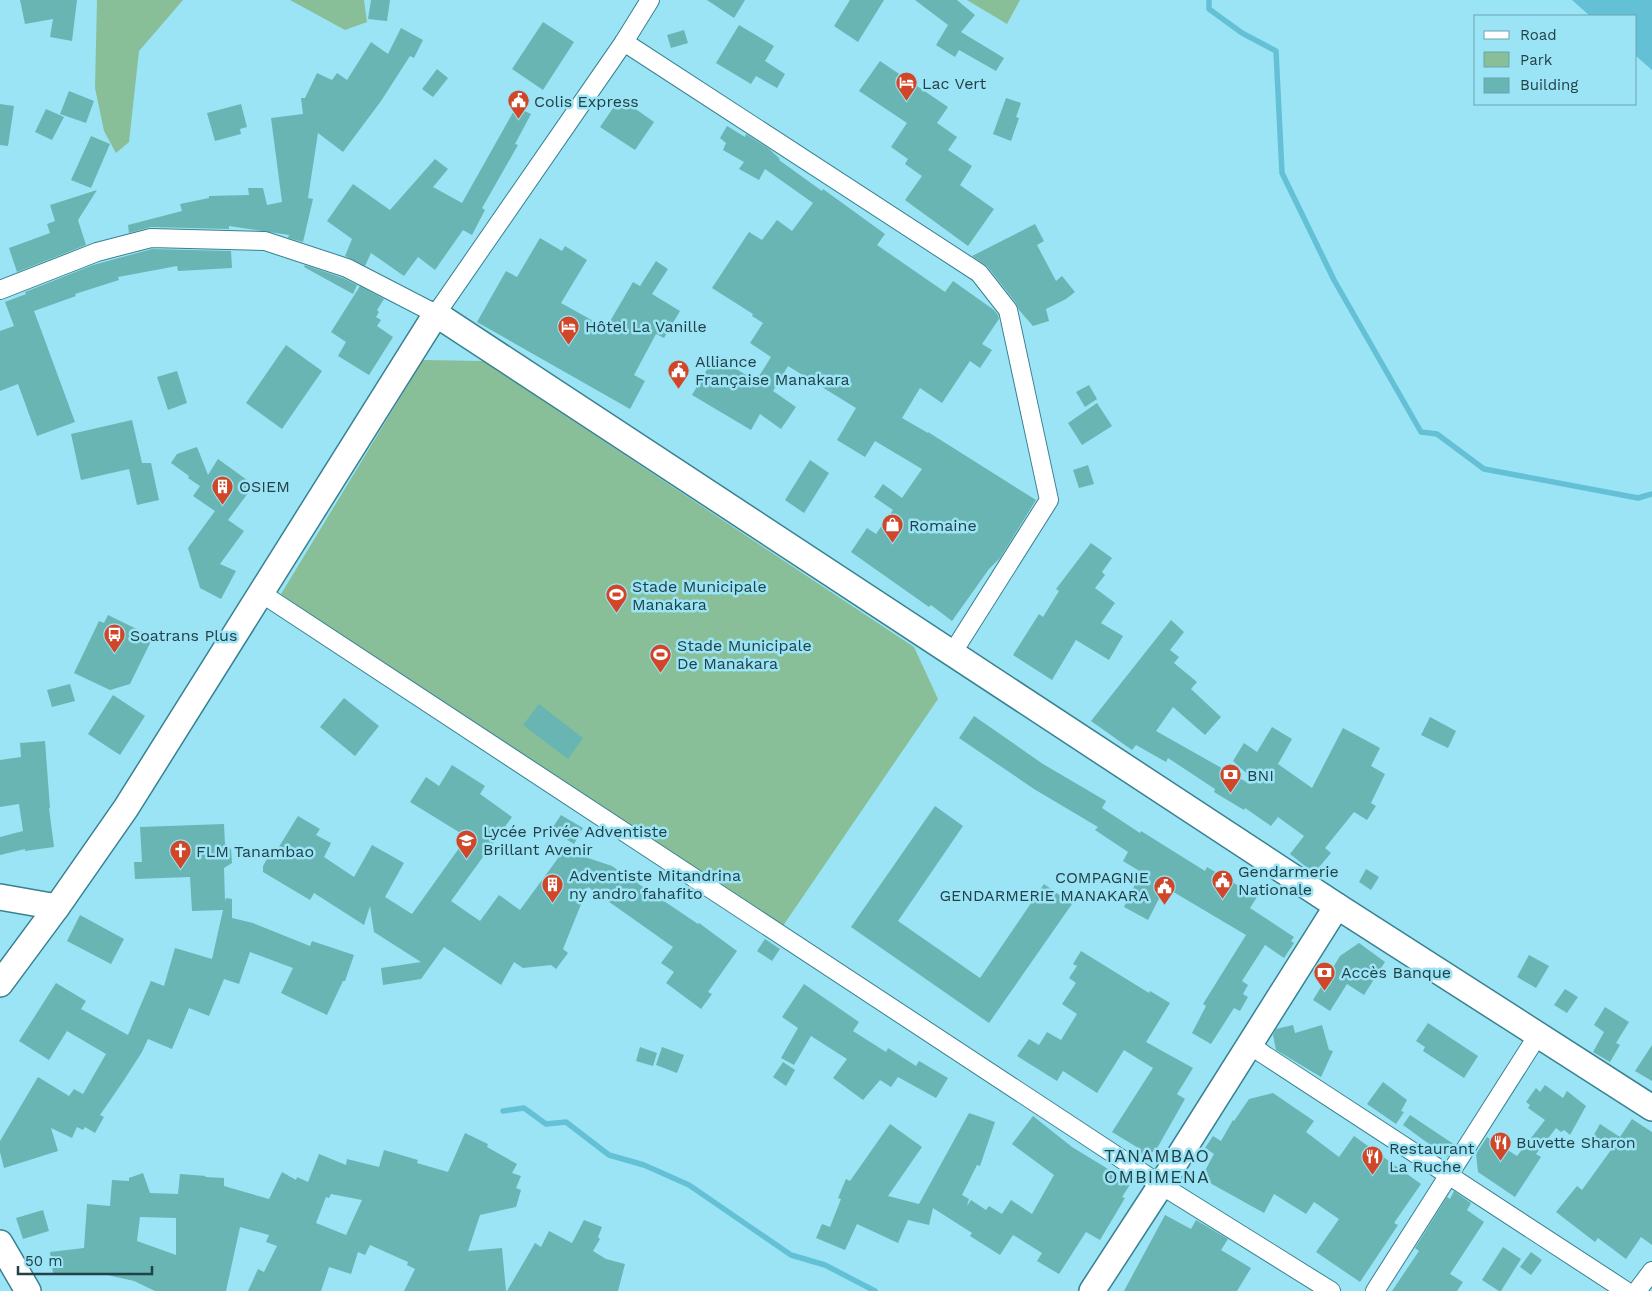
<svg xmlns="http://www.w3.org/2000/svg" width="1652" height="1291" viewBox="0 0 1652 1291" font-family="'Work Sans',sans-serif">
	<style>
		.green { fill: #88bf98 }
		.water { fill: #64c1d5 }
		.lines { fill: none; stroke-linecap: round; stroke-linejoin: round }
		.stream { stroke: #64c1d5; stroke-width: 5.5 }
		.building { fill: #68b5b3; fill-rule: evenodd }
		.street-casing { stroke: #378191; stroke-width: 20 }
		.secondary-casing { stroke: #378191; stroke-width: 28 }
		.street { stroke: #fff; stroke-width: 18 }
		.secondary { stroke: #fff; stroke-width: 25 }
		.labels { text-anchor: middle; stroke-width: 5; stroke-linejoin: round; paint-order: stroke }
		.poi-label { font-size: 16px; fill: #224148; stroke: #9be4f5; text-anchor: start }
		.neighbourhood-label { font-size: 18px; letter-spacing: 1px; fill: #224148; stroke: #9be4f5 }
	</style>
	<rect width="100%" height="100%" fill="#9be4f5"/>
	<g class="green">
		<path d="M97,0H183L139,51L129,142L116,153L104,131L95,88Z"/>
		<path d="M290,0H364L367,22L345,30Z"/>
		<path d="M967,0H1020L1007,24Z"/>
		<path d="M423,360L483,361L914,647L938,699L776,936L281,594Z"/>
	</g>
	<path class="water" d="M1572,0H1652V70L1636,56V16H1590Z"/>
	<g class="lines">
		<g class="stream">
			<path d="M1209,0V9L1242,33L1276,51L1282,173L1334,280L1421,432L1437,434L1484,469L1638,498L1652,494"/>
			<path d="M503,1111L524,1108L546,1124L566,1122L609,1155L644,1165L689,1185L791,1255L825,1265L875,1291"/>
		</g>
	</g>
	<g class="building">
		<path d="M20,0H77L72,41L50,37L53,19L25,24Z"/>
		<path d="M371,0H390L387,21L368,19Z"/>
		<path d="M707,0H745L734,18Z"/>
		<path d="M850,0H884L858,42L834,26Z"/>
		<path d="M915,0H957L975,15L961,32L1004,58L996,71L959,50L955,57L936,45L948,25Z"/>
		<path d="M543,22L574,42L543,90L512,69Z"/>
		<path d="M739,25L774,46L765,61L785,74L777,88L756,76L751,84L716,63Z"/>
		<path d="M401,28L423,40L414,58L410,56L381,101L343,152L318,133L308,198L313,199L303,242L288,238L289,235L229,226V229L151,227L129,233L128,225L182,211L180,204L209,198V196L249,195L248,188H263L267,205L282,202L271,118L303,114L301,98H305L317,73L332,80L337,73L347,80L371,42L388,54Z"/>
		<path d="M684,30L688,43L671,48L667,35Z"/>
		<path d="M880,61L948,107L937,123L957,137L948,150L972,166L960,185L994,209L968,246L905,200L922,176L905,164L908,159L891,147L907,123L859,91Z"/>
		<path d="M437,69L448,78L433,97L422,89Z"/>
		<path d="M69,91L94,101L86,123L60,114Z"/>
		<path d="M620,98L654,122L635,150L600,127Z"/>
		<path d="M1006,98L1021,103L1016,117L1019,118L1011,141L993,134Z"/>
		<path d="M0,104L14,106L8,146L0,145Z"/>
		<path d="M241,104L247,127L240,129L241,134L215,141L207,113Z"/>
		<path d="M516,107L531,114L515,144L518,145L482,208L485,210L472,235L463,230L435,270L418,257L404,276L371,253L365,266L345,256L352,239L327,221L353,184L390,210L435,159L448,169L433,187L462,203Z"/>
		<path d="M46,109L64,117L52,140L35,132Z"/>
		<path d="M727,126L745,137L746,134L768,148L780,159L779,160L822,191L823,189L885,234L877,245L945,292L953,281L994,310L998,315L999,319L982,344L992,350L980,368L970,361L942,403L920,388L902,418L928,433V432L1036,500L1000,558L989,569L952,621L931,605L929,607L851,552L867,528L876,534L893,510L874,497L883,484L902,498L922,469L875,441L865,457L837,440L856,408L788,366L773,391L796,407L781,429L760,414L751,430L692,395L715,356L756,381L771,357L750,343L763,323L752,316L753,314L712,288L749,232L762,240L777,220L792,231L813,203L765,169L759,180L739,169L744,162L723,150L726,143L720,138Z"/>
		<path d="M91,136L110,144L91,188L71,180Z"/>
		<path d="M97,190L78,220L86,245L17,272L9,248L50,233L47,224L55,221L50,205Z"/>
		<path d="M1035,224L1044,241L1037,245L1056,281L1062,276L1075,292L1066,299L1046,309L1049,321L1033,326L1019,310L1016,303L987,266L972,256Z"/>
		<path d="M540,238L562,251L565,246L587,260L561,303L606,328L633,282L640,286L656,261L668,269L652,294L680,311L664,338L656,334L634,375L645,381L630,409L477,322L506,271L517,277Z"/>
		<path d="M152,249L231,251L232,268L178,271L177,266L118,277L119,280L75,294L76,296L34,311L75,422L37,436L18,384L0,391V331L14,326L5,302L26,294L25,292L93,265Z"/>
		<path d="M305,265L343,278L357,285L353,294L304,267Z"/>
		<path d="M360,286L384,299L377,310L379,312L376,317L381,320L377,326L393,337L369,375L338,356L346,342L331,332Z"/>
		<path d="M286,345L322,371L282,429L246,403Z"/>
		<path d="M177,371L187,403L168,410L157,377Z"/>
		<path d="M1089,385L1097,399L1085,407L1076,392Z"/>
		<path d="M1097,403L1112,426L1082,445L1068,423Z"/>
		<path d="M132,420L142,463H151L159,500L137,505L129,469L81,480L71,434Z"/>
		<path d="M197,447L208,475L218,459L254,485L228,520L244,531L220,564L236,571L221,599L200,588L188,548L215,511L193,496L200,486L188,478L189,476L171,463L177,454Z"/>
		<path d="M810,460L829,473L804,513L785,500Z"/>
		<path d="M1088,465L1094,484L1079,488L1073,470Z"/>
		<path d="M1091,543L1112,558L1102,572L1105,575L1095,588L1115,603L1101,623L1123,636L1109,660L1076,640L1052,680L1013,655L1039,614L1043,617L1059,591L1056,589Z"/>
		<path d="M108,615L153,637L130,684L110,690L74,673L99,621L104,623Z"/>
		<path d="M1171,620L1184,632L1170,650L1179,657L1174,663L1197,682L1191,689L1221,717L1205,735L1173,707L1156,731L1250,784L1254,780L1233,761L1244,743L1257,752L1272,727L1292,739L1278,764L1312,788L1343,728L1380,748L1371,766L1385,774L1371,803L1376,806L1367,820L1354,812L1325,848L1331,853L1314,873L1290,854L1304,836L1278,817L1271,826L1245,808L1244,810L1214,792L1215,789L1168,758L1166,762L1136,745L1132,750L1091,721Z"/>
		<path d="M70,684L75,701L52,707L47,690Z"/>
		<path d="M113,695L145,716L120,755L88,734Z"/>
		<path d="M344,698L379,726L355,756L320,727Z"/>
		<path d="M539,704L583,738L568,759L523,725Z"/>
		<path d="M974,716L1043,764L1106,801L1102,808L1140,833L1141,831L1205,871L1207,867L1257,897L1250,908L1294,937L1291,941L1294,943L1284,958L1265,945L1242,981L1248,985L1243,994L1248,997L1240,1011L1234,1008L1211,1044L1192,1033L1206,1006L1203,1004L1246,935L1165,887L1148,920L1124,907L1141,872L1123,861L1128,852L1095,830L1098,827L1034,789L959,738Z"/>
		<path d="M1430,717L1456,731L1448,748L1421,735Z"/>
		<path d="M45,741L50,808H49L54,847L25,851V849L0,855V837L23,831L19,804L0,807V760L21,757L20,743Z"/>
		<path d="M452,765L485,786L480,794L512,817L451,901L480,921L499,895L520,910L564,850L612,866L698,924L699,923L737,951L708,992L712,994L701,1009L666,983L674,972L661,963L673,947L588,887L563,949L568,953L556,969L551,965L523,968L514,962L501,985L444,947L421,979L383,985L381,968L421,962L374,932L370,906L364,925L314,893L310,900L263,872V866L273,848L277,850L298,816L320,829L316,835L331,843L324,857L354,877L372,845L404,863L385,897L412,914L467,837L410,802L426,777L439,786Z"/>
		<path d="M935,806L963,826L898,921L980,978L1044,884L1072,904L989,1023L851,927Z"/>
		<path d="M561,815L583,828L574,844L551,830Z"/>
		<path d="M224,824L225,844L231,849L232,863L224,868L225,901L226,898L232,899V918L253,923L310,946L312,941L354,955L345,981H343L327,1015L281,993L293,968L250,952L239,984L224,979L209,1016L189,1008L172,1049L148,1039L142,1052L124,1080L100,1115L104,1117L95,1133L85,1127L83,1130L77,1127L72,1138L51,1128L58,1151L4,1168L0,1152V1141L38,1077L69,1096L74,1089L83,1094L106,1054L67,1031L49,1060L19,1041L56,983L86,1001L81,1009L128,1035L151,981L164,986L175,948L212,959L223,910L192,911L190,877L135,879L134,862H142L140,827Z"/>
		<path d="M1366,869L1379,877L1371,890L1359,882Z"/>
		<path d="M80,915L124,939L111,964L67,941Z"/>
		<path d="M765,939L780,949L772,961L757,951Z"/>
		<path d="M1359,943L1385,962L1364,995L1347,984L1330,1011L1313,1000L1340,956Z"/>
		<path d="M1081,951L1149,993L1150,991L1170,1003L1146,1042L1193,1068L1177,1094L1185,1099L1156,1150L1143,1157L1140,1149L1112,1132L1153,1068L1124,1050L1097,1093L1063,1071L1057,1081L1017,1056L1029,1039L1039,1045L1047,1032L1061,1040L1077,1014L1062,1004L1076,983L1069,978L1077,966L1073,964Z"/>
		<path d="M1529,955L1549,966L1536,988L1517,977Z"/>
		<path d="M804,984L859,1022L853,1031L886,1052L888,1048L916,1066L919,1061L948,1078L936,1098L898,1077L891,1087L880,1080L863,1100L833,1078L847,1059L811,1036L794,1065L781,1058L798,1028L782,1017Z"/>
		<path d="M1565,989L1578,997L1567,1013L1554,1005Z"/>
		<path d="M1605,1007L1629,1022L1616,1043L1620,1045L1610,1062L1593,1052L1604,1032L1594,1025Z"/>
		<path d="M1428,1023L1478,1056L1464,1078L1423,1051L1425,1047L1416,1041Z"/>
		<path d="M1293,1025L1295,1033L1322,1025L1329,1050L1333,1051L1321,1077L1276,1050L1273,1035L1276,1029Z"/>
		<path d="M1652,1045V1081L1635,1071Z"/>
		<path d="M640,1047L657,1053L653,1066L636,1061Z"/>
		<path d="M662,1047L684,1055L677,1073L656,1065Z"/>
		<path d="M783,1062L795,1070L786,1086L773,1077Z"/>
		<path d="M1383,1082L1407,1100L1401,1111L1404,1112L1396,1124L1367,1104Z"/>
		<path d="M1545,1085L1563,1098L1567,1091L1586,1106L1570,1135L1564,1130L1561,1132L1556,1128L1536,1154L1541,1157L1515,1197L1478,1172L1476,1154L1487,1137L1517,1156L1545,1120L1528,1108L1530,1105L1526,1102L1536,1088L1540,1092Z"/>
		<path d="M1273,1093L1314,1121L1306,1132L1339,1157L1354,1136L1421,1184L1394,1223L1398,1225L1360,1282L1316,1252L1339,1219L1314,1202L1306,1214L1274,1194L1264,1213L1201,1178L1214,1154L1205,1148L1213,1136L1221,1141L1233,1120L1234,1121L1249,1099Z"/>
		<path d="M969,1113L995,1122L980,1166L977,1165L962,1195L969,1199L967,1206L971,1200L986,1210L989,1206L1002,1214L1011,1200L1032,1214L1054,1175L1012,1144L1033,1116L1072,1147L1131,1183L1122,1197L1125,1198L1100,1240L1086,1232L1059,1274L1037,1261L1042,1253L1013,1235L1000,1255L970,1236L972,1233L933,1208L929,1225L908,1220L898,1243L857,1224L845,1250L816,1238L822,1224L830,1227L841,1199L838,1198L846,1179L850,1181L890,1124L922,1147L888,1196L919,1204Z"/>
		<path d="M1410,1115L1455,1145L1447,1157L1403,1125Z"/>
		<path d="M1632,1119L1652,1132V1245L1641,1237L1626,1259L1598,1238L1595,1242L1556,1212L1577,1186L1582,1190L1611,1150L1592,1138L1600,1124L1620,1137Z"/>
		<path d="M465,1133L488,1144L487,1147L517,1164L512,1173L521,1176L516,1188L521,1190L516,1207L480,1215L468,1251L502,1248L506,1291H404L415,1269L407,1265L408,1262L370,1245L365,1255L358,1252L351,1274L329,1267L321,1291H248L258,1269L264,1272L277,1246L266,1242L269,1235L240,1227L226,1291H155L134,1281L103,1274L53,1273L50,1252L84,1248L87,1204L110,1206L112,1180L129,1181V1178L143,1173L150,1193L178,1194L180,1174L206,1176L205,1177L224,1178V1186L269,1199L282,1172L296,1180L297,1177L308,1182L319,1154L346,1165L347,1159L379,1167L384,1150L418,1160L417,1163L448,1172ZM331,1194L362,1200L346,1235L316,1223L326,1197L329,1198ZM140,1217L176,1218V1255L137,1241Z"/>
		<path d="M1454,1191L1471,1203L1467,1210L1484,1222L1450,1274L1463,1282L1457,1291H1392L1419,1251L1415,1248L1447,1197L1450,1199Z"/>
		<path d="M43,1210L49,1231L23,1239L16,1218Z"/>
		<path d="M1165,1215L1191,1229L1196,1220L1228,1239L1221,1250L1251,1268L1237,1291H1124Z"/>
		<path d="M584,1220L602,1227L598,1237L600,1239L593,1251L606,1259L625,1264L618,1291H507L535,1243L541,1247L549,1231L572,1243Z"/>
		<path d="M1503,1247L1521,1259L1501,1291H1499L1482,1280Z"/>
		<path d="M1531,1252L1542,1260L1531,1275L1520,1267Z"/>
	</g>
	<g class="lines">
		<defs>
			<g id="street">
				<path d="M624,42L979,273L1008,310L1049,500L953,652"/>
				<path d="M0,290L97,252L151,238L265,241L347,268L436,314L624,42L650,0"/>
				<path d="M261,593L1161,1185L1331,1291"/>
				<path d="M1250,1044L1263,1054L1626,1291"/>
				<path d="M1375,1291L1538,1035"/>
				<path d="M1637,1291L1652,1271"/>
			</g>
			<g id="secondary">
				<path d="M0,897L57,907L126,808L436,314L1337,906L1652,1108"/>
				<path d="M0,984L57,907"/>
				<path d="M0,1243L28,1291"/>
				<path d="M1092,1291L1161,1185L1337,906"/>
			</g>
		</defs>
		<use href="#street" class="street-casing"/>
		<use href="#secondary" class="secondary-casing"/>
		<use href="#street" class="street"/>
		<use href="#secondary" class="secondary"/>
	</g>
	<defs>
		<symbol id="hotel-pin" viewBox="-11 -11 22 30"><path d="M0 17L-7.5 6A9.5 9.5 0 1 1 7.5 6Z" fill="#d14628" stroke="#9be4f5"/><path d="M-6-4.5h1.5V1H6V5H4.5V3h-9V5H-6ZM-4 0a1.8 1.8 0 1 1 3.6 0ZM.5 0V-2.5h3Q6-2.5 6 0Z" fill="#fff"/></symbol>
		<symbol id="civic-pin" viewBox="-11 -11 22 30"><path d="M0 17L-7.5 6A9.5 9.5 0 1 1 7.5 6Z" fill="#d14628" stroke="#9be4f5"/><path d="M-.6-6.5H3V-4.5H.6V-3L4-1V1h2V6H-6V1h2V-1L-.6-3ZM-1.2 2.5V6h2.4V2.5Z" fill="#fff"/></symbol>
		<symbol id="building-pin" viewBox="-11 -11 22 30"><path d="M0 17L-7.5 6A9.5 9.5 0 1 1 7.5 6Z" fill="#d14628" stroke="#9be4f5"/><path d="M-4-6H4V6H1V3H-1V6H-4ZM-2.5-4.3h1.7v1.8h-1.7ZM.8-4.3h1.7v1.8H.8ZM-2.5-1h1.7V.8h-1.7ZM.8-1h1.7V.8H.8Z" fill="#fff"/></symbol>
		<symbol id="shop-pin" viewBox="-11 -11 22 30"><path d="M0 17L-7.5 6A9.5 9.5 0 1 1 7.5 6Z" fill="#d14628" stroke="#9be4f5"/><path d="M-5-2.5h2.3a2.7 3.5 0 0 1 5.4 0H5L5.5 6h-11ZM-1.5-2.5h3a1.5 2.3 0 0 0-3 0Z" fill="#fff"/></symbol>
		<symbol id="stadium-pin" viewBox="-11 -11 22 30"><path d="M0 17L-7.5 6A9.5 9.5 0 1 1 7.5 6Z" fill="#d14628" stroke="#9be4f5"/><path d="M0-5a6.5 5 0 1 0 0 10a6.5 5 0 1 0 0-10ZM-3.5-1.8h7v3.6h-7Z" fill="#fff"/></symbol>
		<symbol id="bus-pin" viewBox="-11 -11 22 30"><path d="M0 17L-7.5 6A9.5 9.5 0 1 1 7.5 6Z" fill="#d14628" stroke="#9be4f5"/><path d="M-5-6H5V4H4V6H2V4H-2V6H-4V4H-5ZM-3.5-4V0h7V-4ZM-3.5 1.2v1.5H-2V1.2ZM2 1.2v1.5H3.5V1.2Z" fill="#fff"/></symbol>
		<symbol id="bank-pin" viewBox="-11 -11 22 30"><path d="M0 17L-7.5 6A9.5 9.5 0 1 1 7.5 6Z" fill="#d14628" stroke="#9be4f5"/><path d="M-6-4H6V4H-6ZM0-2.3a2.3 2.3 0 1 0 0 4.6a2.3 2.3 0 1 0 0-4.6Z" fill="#fff"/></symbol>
		<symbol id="school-pin" viewBox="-11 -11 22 30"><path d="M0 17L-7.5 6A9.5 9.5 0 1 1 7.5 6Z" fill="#d14628" stroke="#9be4f5"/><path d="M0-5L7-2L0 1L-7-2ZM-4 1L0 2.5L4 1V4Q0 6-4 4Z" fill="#fff"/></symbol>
		<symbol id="church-pin" viewBox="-11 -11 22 30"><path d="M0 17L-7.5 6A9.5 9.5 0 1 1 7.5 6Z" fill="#d14628" stroke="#9be4f5"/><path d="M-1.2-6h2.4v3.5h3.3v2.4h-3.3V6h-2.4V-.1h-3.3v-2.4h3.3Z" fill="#fff"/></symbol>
		<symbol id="restaurant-pin" viewBox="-11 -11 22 30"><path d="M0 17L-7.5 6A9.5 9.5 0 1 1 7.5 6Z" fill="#d14628" stroke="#9be4f5"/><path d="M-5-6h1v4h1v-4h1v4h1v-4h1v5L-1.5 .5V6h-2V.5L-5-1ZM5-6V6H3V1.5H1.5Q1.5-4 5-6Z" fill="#fff"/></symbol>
	</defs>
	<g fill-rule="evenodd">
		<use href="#hotel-pin" x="894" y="70" width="25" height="34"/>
		<use href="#civic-pin" x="506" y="88" width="25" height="34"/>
		<use href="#hotel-pin" x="556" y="314" width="25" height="34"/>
		<use href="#civic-pin" x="666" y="358" width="25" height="34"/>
		<use href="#building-pin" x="210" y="474" width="25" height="34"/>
		<use href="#shop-pin" x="880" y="512" width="25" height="34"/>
		<use href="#stadium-pin" x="604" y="582" width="25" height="34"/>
		<use href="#bus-pin" x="102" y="622" width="25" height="34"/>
		<use href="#stadium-pin" x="648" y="642" width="25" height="34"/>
		<use href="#bank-pin" x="1218" y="762" width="25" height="34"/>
		<use href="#school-pin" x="454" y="828" width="25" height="34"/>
		<use href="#church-pin" x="168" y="838" width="25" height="34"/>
		<use href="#civic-pin" x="1210" y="868" width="25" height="34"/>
		<use href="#building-pin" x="540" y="872" width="25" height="34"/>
		<use href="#civic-pin" x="1152" y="874" width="25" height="34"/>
		<use href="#bank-pin" x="1312" y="960" width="25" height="34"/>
		<use href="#restaurant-pin" x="1488" y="1130" width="25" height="34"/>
		<use href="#restaurant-pin" x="1360" y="1144" width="25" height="34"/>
	</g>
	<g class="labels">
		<g class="poi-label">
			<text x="922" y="89">Lac Vert</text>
			<text x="534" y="107">Colis Express</text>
			<text x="585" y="332">Hôtel La Vanille</text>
			<text x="695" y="367">Alliance<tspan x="695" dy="18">Française Manakara</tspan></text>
			<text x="239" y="492">OSIEM</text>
			<text x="909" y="531">Romaine</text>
			<text x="632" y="592">Stade Municipale<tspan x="632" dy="18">Manakara</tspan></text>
			<text x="130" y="641">Soatrans Plus</text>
			<text x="677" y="651">Stade Municipale<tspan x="677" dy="18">De Manakara</tspan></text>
			<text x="1247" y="781">BNI</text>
			<text x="483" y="837">Lycée Privée Adventiste<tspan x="483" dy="18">Brillant Avenir</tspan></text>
			<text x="196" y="857">FLM Tanambao</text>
			<text x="1238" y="877">Gendarmerie<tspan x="1238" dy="18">Nationale</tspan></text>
			<text x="569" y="881">Adventiste Mitandrina<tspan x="569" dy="18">ny andro fahafito</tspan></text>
			<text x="1149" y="883" text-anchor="end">COMPAGNIE<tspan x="1149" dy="18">GENDARMERIE MANAKARA</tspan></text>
			<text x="1341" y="978">Accès Banque</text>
			<text x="1516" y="1148">Buvette Sharon</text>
			<text x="1389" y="1154">Restaurant<tspan x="1389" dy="18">La Ruche</tspan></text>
		</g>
		<g class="neighbourhood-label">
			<text x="1157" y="1162">TANAMBAO<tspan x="1157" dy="21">OMBIMENA</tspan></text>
		</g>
	</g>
	<rect x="1474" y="15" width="162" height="90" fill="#9be4f5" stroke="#6ba3b0"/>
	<rect x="1484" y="31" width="25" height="8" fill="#ffffff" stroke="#6ba3b0"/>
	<text x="1520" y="40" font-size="15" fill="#224148">Road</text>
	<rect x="1484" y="52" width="25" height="15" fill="#88bf98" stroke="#6ba3b0"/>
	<text x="1520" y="65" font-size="15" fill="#224148">Park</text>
	<rect x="1484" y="78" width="25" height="15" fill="#68b5b3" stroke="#6ba3b0"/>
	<text x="1520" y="90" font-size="15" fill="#224148">Building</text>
	<path d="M18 1266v8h134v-8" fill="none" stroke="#224148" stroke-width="2.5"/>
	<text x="25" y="1266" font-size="15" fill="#224148" stroke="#9be4f5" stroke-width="4" paint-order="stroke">50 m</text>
</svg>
